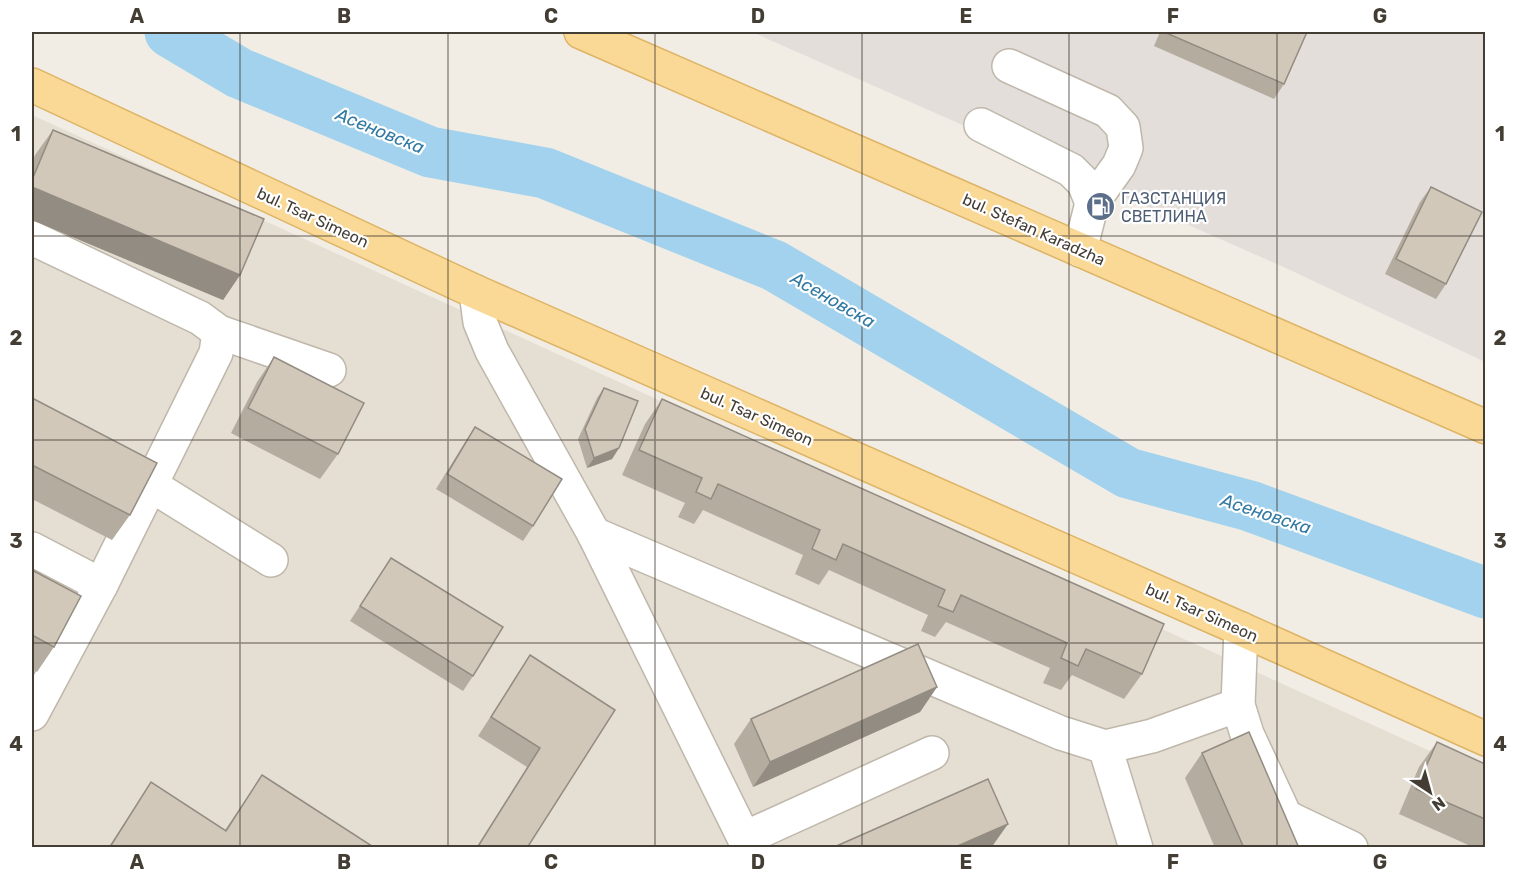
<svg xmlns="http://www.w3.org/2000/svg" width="1517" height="879" viewBox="0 0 1517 879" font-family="Rubik,sans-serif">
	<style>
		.residential { fill: #e5ded3 }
		.industrial { fill: #e3ded9 }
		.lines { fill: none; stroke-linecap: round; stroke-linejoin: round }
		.river { stroke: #a2d2ed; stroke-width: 51 }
		.minor-casing { stroke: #bfb7aa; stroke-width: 36 }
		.major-casing { stroke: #deb466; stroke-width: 36 }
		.minor { stroke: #fff; stroke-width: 33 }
		.major { stroke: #fad895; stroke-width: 33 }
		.wall { fill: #b5aca0 }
		.shaded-wall { fill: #938c82 }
		.building { fill: #d2c8ba; stroke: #938c82; stroke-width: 1.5 }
		.grid { fill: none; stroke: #433d34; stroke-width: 1.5; stroke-opacity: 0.55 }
		.labels { text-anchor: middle; stroke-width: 4.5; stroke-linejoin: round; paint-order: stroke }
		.service-label { font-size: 16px; fill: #4e5e75; stroke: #fff; text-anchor: start }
		.street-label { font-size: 16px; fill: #433d34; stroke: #fff }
		.water-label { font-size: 18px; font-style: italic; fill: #3179a2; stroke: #fff }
		.neatline { fill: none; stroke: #433d34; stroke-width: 2 }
		.grid-label { font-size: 20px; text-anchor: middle; font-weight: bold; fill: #433d34 }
	</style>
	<rect width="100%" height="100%" fill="#f1ede4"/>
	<path class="residential" d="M32,115L1485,776V847L32,848Z"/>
	<path class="industrial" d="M752,32H1485V362L1288,269Z"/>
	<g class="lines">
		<path class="river" d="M170,32L239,73L430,152L545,173L775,266L1128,473L1250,506L1486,593"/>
		<defs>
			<g id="minor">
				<path d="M1009,66L1108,111L1123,127L1126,148L1119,165L1092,203L1080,250"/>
				<path d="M981,125L1071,170L1084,183L1092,203"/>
				<path d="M32,238L200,318L219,332L329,370"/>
				<path d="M476,292L480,322L492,351L594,534L749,848"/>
				<path d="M130,472L271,560"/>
				<path d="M594,534L1061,733L1105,747L1152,736L1238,705"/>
				<path d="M32,549L101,585"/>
				<path d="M1241,629L1238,705L1247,734L1300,848"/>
				<path d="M32,714L101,585L216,353L219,332"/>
				<path d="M1105,747L1136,848"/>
				<path d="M1286,817L1351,848"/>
				<path d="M745,838L932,753"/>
			</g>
			<g id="major">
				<path d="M581,32L1486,427"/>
				<path d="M32,85L476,292L1241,629L1486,739"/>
			</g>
		</defs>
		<use href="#minor" class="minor-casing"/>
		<use href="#major" class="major-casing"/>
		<use href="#minor" class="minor"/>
		<use href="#major" class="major"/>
	</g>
	<g class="wall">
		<path d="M1160,32H1307L1284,84L1274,99L1154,46Z"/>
		<path d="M53,130L240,275L223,300L32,220V164L35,155Z"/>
		<path d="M1431,187L1446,284L1436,299L1385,274L1420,202Z"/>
		<path d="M274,357L338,454L320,479L231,433L257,382Z"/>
		<path d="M604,388L619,448L612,459L587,468L578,439L597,398Z"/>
		<path d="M32,398L130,515L112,540L32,499Z"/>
		<path d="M662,399L1142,674L1124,699L1072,675L1061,690L1043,683L1050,668L946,622L935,637L921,631L928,615L829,570L819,585L795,574L803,555L703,510L694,524L678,517L685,503L622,475L645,424Z"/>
		<path d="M475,427L533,526L523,541L436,489L465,442Z"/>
		<path d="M391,558L473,676L463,691L350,621Z"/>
		<path d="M32,570L54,647L37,672L32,669Z"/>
		<path d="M530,655L615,710L527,848H476L527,767L478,736Z"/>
		<path d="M937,687L920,712L753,787L734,744L751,719Z"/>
		<path d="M1437,742L1485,764V848H1475L1399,814L1419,767Z"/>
		<path d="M1202,753L1299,848H1215L1185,778Z"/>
		<path d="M262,775L375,848H108L151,782L225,830Z"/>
	</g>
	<g class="shaded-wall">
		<path d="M32,187L240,275L223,300L32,220Z"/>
		<path d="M619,448L612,459L587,468L594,458Z"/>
		<path d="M937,687L920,712L753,787L770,762Z"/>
		<path d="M1008,824L991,848H953Z"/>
	</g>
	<g class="building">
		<path d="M1164,32H1307L1284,84Z"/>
		<path d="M53,130L264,219L240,275L32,187V180Z"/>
		<path d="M1431,187L1482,212L1446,284L1396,259Z"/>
		<path d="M274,357L364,403L338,454L248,408Z"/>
		<path d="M604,388L638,401L619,448L594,458L585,429Z"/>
		<path d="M32,398L157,463L130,515L32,465Z"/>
		<path d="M662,399L1164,624L1142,674L1086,649L1078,666L1061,658L1067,643L961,595L953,612L938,606L945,590L843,544L836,560L812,549L820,530L718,484L711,499L696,492L702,478L639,450Z"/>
		<path d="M475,427L562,479L533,526L447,474Z"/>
		<path d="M391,558L503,627L473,676L360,606Z"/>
		<path d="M32,570L81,596L54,647L32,635Z"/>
		<path d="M918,644L937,687L770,762L751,719Z"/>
		<path d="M530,655L615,710L527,848H477L540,748L491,717Z"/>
		<path d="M1249,732L1299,848H1244L1202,753Z"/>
		<path d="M1437,742L1485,764V819L1416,789Z"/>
		<path d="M262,775L375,848L110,847L151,782L226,831Z"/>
		<path d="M988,779L1008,824L953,848H832Z"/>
	</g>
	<path class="grid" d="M240,32V848M448,32V848M655,32V848M862,32V848M1069,32V848M1277,32V848M32,236H1486M32,440H1486M32,643H1486"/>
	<defs>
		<symbol id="fuel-disc" viewBox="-11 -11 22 22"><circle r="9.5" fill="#5c6f8a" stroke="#fff"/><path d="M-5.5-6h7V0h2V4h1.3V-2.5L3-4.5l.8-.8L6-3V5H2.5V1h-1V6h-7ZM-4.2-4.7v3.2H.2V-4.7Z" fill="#fff"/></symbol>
	</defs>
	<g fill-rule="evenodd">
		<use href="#fuel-disc" x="1084" y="190" width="33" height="33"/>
	</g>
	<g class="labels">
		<g class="service-label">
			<text x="1121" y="204">ГАЗСТАНЦИЯ<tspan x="1121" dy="18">СВЕТЛИНА</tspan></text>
		</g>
		<g class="street-label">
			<text transform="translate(313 217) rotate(25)" y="6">bul. Tsar Simeon</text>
			<text transform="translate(1034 229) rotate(24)" y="6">bul. Stefan Karadzha</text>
			<text transform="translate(757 416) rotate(24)" y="6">bul. Tsar Simeon</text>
			<text transform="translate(1202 612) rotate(24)" y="6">bul. Tsar Simeon</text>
		</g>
		<g class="water-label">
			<text transform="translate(380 131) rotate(22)" y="6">Асеновска</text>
			<text transform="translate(833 300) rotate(30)" y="6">Асеновска</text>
			<text transform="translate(1266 514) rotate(18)" y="6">Асеновска</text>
		</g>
	</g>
	<rect width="1517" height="879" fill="none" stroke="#ffffff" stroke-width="66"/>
	<g transform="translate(1430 792) rotate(144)" stroke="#ffffff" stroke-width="4.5" paint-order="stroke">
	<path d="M0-4.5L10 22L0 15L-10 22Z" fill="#433d34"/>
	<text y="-9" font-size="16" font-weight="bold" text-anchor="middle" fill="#433d34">N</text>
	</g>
	<rect x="33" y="33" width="1451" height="813" class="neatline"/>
	<g class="grid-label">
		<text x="137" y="23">A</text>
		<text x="344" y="23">B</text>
		<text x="551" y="23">C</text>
		<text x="758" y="23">D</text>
		<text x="966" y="23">E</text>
		<text x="1173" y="23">F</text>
		<text x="1380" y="23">G</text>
		<text x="16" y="141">1</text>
		<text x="1500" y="141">1</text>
		<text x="16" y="345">2</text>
		<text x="1500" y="345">2</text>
		<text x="16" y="548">3</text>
		<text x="1500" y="548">3</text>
		<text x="16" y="751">4</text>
		<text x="1500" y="751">4</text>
		<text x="137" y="869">A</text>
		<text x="344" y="869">B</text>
		<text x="551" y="869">C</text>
		<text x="758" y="869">D</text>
		<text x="966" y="869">E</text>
		<text x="1173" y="869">F</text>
		<text x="1380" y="869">G</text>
	</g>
</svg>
